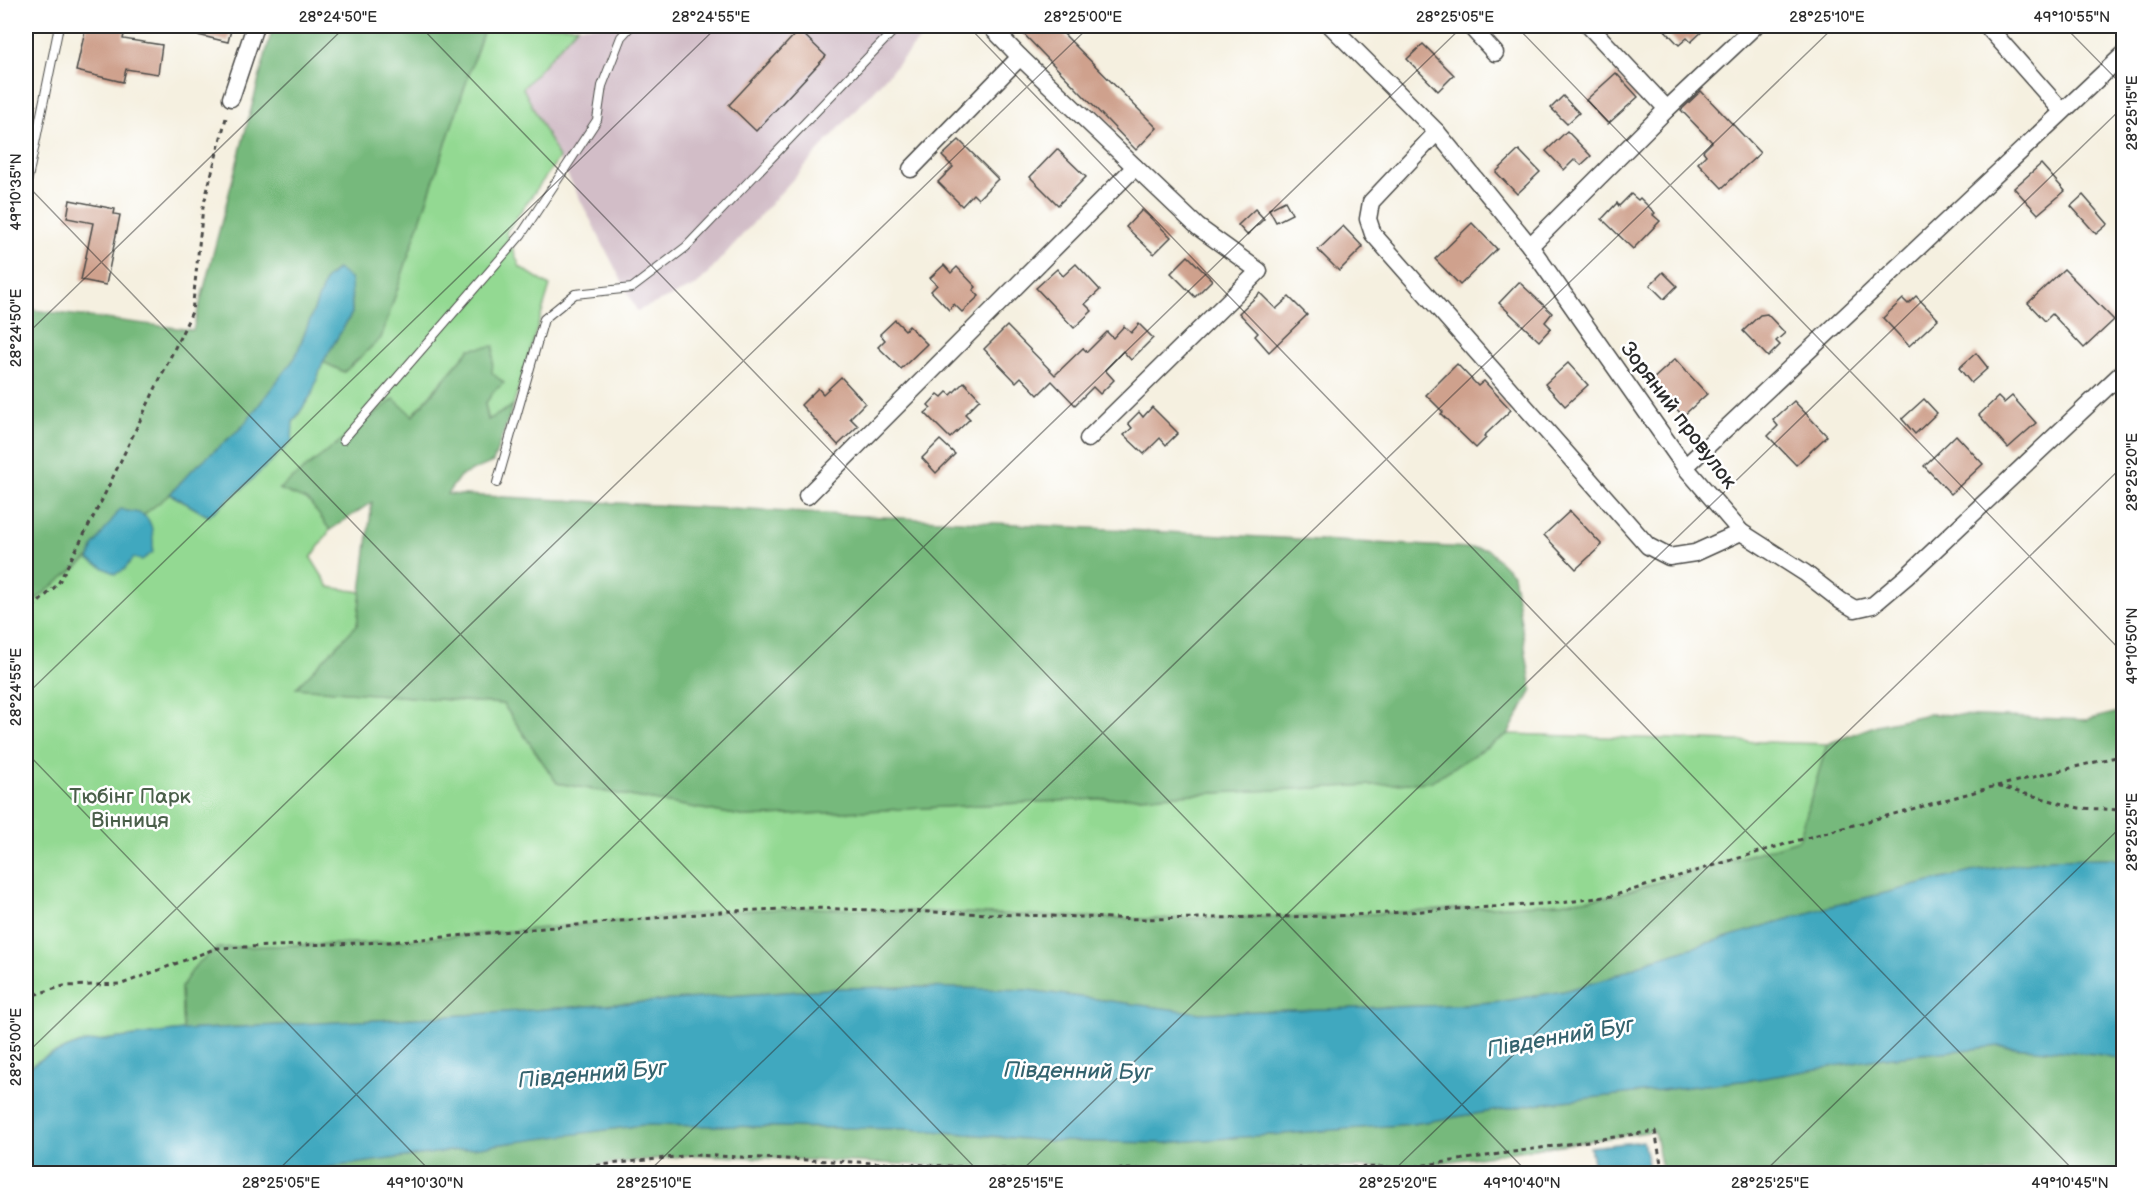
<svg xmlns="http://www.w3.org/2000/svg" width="2149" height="1199" viewBox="0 0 2149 1199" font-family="'Balsamiq Sans',sans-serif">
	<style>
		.industrial { fill: #d2bdc7 }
		.green { fill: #93d992; stroke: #5f825e; stroke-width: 1.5 }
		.forest { fill: #76b97c; stroke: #507254; stroke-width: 1.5 }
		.water { fill: #3fa8bf; stroke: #356a75; stroke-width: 1.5 }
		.building { fill: #cfa18d }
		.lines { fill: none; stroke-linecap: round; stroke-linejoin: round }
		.lane-casing { stroke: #494946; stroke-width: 10 }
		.street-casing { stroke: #494946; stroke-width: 19 }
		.path { stroke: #494946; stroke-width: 3; stroke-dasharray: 4.5 4.5; stroke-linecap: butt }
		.lane { stroke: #fff; stroke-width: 8 }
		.street { stroke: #fff; stroke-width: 16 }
		.ticks { fill: none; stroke: #2b2b2b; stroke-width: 1.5; stroke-opacity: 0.45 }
		.labels { text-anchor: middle; stroke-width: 5; stroke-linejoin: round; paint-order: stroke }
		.street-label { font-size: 21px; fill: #2b2b2b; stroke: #fff }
		.park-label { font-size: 21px; fill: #4a5f4a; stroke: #fff }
		.water-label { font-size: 22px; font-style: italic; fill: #34636e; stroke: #fff }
		.neatline { fill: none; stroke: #2b2b2b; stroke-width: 2 }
		.ticks-label { font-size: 15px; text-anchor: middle; fill: #2b2b2b }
	</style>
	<rect width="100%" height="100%" fill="#fff"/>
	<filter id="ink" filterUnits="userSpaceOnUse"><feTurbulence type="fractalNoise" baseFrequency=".0167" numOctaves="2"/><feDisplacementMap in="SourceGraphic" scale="12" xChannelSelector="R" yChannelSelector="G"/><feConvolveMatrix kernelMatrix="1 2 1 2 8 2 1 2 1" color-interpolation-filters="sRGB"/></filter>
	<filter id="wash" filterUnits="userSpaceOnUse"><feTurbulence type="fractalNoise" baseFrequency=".008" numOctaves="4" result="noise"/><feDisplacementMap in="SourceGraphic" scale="24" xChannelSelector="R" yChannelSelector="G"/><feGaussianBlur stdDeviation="1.35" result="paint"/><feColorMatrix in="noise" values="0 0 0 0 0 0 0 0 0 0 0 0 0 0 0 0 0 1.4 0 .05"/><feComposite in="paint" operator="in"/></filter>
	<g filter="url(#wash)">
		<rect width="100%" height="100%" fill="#f5f0e0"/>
		<path class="industrial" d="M578,26H932L697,285L637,311L523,88Z"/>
		<path class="green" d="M485,26H578L523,88L559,158L506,232L520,267L550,286L513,406L489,421L485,404L494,391L492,373L470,349L412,416L279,489L309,501L330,530L311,558L329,587L361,592L357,625L297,688L503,704L557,783L747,817L1430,782L1508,734L1827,744L1799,840L1612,896L1560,903L1336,916L1141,919L811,908L389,942L217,948L181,987L183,1030L81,1043L45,1057L26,1069V607L170,494L208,516L243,488L263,468L312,394L323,362L344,372L381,338Z"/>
		<g class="forest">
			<path d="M273,26H485L381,338L344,372L323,362L352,313L351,280L337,269L326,279L295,358L242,427L192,470L170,494L26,607V309L193,330Z"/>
			<path d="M494,346L492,373L504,383L494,391L485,404L488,420L513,406L493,462L460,476L447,494L1487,549L1513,574L1532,690L1508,734L1430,782L747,817L557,783L503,704L296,688L357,625L372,502L330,530L309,501L279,489L394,399L413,416L470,349Z"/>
			<path d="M2123,711V862L2111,858L2050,859L1971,872L1828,907L1651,960L1607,979L1564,991L1504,1001L1456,1005L1200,1013L1028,990L914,987L842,988L436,1017L183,1030L181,987L196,965L217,948L389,942L731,911L811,908L1141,919L1336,916L1560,903L1612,896L1799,840L1827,744L1877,725L1929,714L2086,720Z"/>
			<path d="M2000,1046L2096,1054L2123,1059V1173H1663L1654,1131L1412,1167L1037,1170L694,1155L510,1174H268L643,1125L909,1129L1048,1141L1164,1143L1412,1124L1537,1104L1758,1079L1883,1058Z"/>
		</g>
		<g class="water">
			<path d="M338,269L351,280L352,313L323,362L312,394L293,422L292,441L243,488L208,516L170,494L192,470L242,427L295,358L326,279Z"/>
			<path d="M120,509C127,512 133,511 139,513C155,518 153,539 153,552L142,560L133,558L124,570L115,574L89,560L94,545Z"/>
			<path d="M2111,858L2123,862V1059L2096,1054L2000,1046L1883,1058L1758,1079L1537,1104L1412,1124L1164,1143L1048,1141L909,1129L643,1125L294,1172L268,1174L26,1173V1069L45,1057L81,1043L183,1030L436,1017L842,988L914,987L1028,990L1200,1013L1456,1005L1504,1001L1564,991L1607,979L1651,960L1828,907L1971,872L2050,859Z"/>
			<path d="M1643,1141L1650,1173H1595L1590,1147Z"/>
		</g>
		<g id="blocks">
			<g class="building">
				<path d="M86,26H126L123,39L162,45L158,74L126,69L123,82L76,71Z"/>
				<path d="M180,26H232L228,42L180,31Z"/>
				<path d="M1016,26H1056L1157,128L1136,150Z"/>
				<path d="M1661,26H1708L1691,42L1687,38L1679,45Z"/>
				<path d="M799,30L826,56L756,131L729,105Z"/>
				<path d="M1423,44L1454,75L1438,91L1407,59Z"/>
				<path d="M1616,73L1638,97L1608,124L1586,100Z"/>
				<path d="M1701,91L1760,153L1722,188L1698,163L1706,155L1703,151L1712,142L1681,110Z"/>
				<path d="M1563,96L1579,113L1567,124L1551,108Z"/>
				<path d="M1567,131L1591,156L1581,165L1575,159L1564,170L1546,151Z"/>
				<path d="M959,140L998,179L978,199L973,194L962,206L938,182L953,167L942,156Z"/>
				<path d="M1057,149L1086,177L1058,205L1030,177Z"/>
				<path d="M1519,150L1540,172L1517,194L1496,172Z"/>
				<path d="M2041,164L2065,191L2038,214L2014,188Z"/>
				<path d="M1631,194L1638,200L1640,198L1655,213L1653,215L1660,221L1633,249L1602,219L1617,203L1619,206Z"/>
				<path d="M2083,195L2108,224L2096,234L2071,206Z"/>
				<path d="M70,200L115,209L114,214L120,215L106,285L81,280L93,223L67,218Z"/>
				<path d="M1285,201L1292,214L1276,222L1269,209Z"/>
				<path d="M1255,209L1264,219L1247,235L1238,225Z"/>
				<path d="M1142,210L1171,237L1154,254L1126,227Z"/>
				<path d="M1472,223L1497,249L1460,285L1435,259Z"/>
				<path d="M1343,226L1363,247L1339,271L1318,250Z"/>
				<path d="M1188,256L1212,280L1195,297L1171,273Z"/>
				<path d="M1076,264L1100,290L1085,304L1092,311L1074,328L1036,288L1057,269L1063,276Z"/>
				<path d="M944,265L951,273L957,267L976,287L973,290L979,296L962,312L954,304L949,310L931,291L937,285L930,278Z"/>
				<path d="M2064,269L2114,320L2084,348L2052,314L2045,321L2028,303Z"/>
				<path d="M1663,272L1677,286L1664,299L1650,285Z"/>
				<path d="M1519,282L1552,313L1545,322L1551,328L1539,341L1499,303Z"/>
				<path d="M1260,293L1276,309L1289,297L1307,315L1269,352L1255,336L1258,333L1239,313Z"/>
				<path d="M1916,296L1938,319L1909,346L1883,318L1903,299L1908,304Z"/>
				<path d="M1767,314L1785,333L1776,341L1780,345L1768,357L1743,331L1760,315Z"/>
				<path d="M895,320L905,330L909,326L927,344L901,369L878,347L885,340L880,334Z"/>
				<path d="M1139,324L1153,338L1131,360L1123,351L1105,370L1114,380L1100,394L1093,387L1075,405L1052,381L1038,395L1021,377L1016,382L984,349L1007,326L1055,375L1083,348L1087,352L1107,332L1113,338L1124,326L1131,333Z"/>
				<path d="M1976,353L1988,368L1971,383L1959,368Z"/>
				<path d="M1675,359L1707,394L1683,416L1651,381Z"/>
				<path d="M1568,363L1588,385L1565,406L1545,384Z"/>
				<path d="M1457,364L1478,386L1484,381L1511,410L1484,436L1486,438L1476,448L1441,414L1443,412L1426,395Z"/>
				<path d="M841,377L865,403L850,418L858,426L838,445L801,405L818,388L823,394Z"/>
				<path d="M964,382L980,399L965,414L970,419L950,438L925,413L931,408L928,405L938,394L942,397L947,392L951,395Z"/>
				<path d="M2012,396L2036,423L2008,448L1979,415L1998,397L2004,403Z"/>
				<path d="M1924,399L1937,413L1915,434L1902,419Z"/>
				<path d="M1794,401L1827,436L1796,465L1768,436L1778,426L1773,420Z"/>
				<path d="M1152,407L1178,433L1166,445L1160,438L1144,454L1124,435L1132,428L1128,423L1139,412L1143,417Z"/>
				<path d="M1956,435L1983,464L1951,494L1924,466Z"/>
				<path d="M940,440L955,454L936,473L922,458Z"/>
				<path d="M1570,511L1602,545L1576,569L1544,535Z"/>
			</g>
		</g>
	</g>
	<g filter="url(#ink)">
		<use href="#blocks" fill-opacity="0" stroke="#494946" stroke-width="1.5"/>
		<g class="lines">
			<defs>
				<g id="lane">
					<path d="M26,188L59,26"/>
					<path d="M343,440L521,235L597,120L602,86L621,37L631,26"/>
					<path d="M497,483L544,319L575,294L632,288L686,247L898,26"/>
				</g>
				<g id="street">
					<path d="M990,26L1020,57L1198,227L1259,271L1088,439"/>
					<path d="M1331,26L1437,132L1530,246L1685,467L1741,532L1805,573L1841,601L1855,609L1873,605L1906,577L2124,371"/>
					<path d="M1470,26L1495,53"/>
					<path d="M1589,26L1667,109"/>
					<path d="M1987,26L2062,111"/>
					<path d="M231,98L255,26"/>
					<path d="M1437,132L1371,202L1368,219L1373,234L1648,546L1669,557L1695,553L1741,532"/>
					<path d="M911,169L1020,57"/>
					<path d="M1530,246L1667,109L1755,26"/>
					<path d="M1685,467L2124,54"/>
					<path d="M807,496L1135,167"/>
				</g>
			</defs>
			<use href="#lane" class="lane-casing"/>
			<use href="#street" class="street-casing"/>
			<g class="path">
				<path d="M26,614L58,584L101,502L192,312L203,207L227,114"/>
				<path d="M1997,786L2124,755"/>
				<path d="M26,997L64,986L122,984L217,948L389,942L731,911L811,908L1141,919L1336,916L1560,903L1612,896L1799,840L1996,786L2079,808L2124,810"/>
				<path d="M516,1174L694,1155L1037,1170L1412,1167L1655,1131L1663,1174"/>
			</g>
			<use href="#lane" class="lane"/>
			<use href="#street" class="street"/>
		</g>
	</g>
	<path class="ticks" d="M420,26L1529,1174M968,26L2077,1174M1516,26L2124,654M2064,26L2124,87M26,184L981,1174M26,335L346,26M26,695L718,26M26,752L433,1174M26,1054L1090,26M274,1174L1463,26M646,1174L1835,26M1018,1174L2124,106M1390,1174L2124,465M1762,1174L2124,824"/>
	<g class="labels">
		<g class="street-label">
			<text transform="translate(1679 415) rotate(53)" y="7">Зоряний провулок</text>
		</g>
		<g class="park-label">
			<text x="130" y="803">Тюбінг Парк<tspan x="130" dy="24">Вінниця</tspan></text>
		</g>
		<g class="water-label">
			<text transform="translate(1560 1036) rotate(-10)" y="8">Південний Буг</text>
			<text transform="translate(1078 1070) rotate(1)" y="8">Південний Буг</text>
			<text transform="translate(592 1073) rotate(-5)" y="8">Південний Буг</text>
		</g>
	</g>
	<rect width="2149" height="1199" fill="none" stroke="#fff" stroke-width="66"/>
	<rect x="33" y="33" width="2083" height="1133" class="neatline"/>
	<g class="ticks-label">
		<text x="338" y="22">28°24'50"E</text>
		<text x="711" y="22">28°24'55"E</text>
		<text x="1083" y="22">28°25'00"E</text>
		<text x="1455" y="22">28°25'05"E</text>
		<text x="1827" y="22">28°25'10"E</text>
		<text x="2072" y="22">49°10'55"N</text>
		<text transform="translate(2132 113) rotate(-90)" y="5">28°25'15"E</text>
		<text transform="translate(16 192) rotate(-90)" y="5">49°10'35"N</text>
		<text transform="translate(16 328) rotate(-90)" y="5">28°24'50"E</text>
		<text transform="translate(2132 472) rotate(-90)" y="5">28°25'20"E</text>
		<text transform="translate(2132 646) rotate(-90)" y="5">49°10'50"N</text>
		<text transform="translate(16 687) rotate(-90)" y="5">28°24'55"E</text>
		<text transform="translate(2132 832) rotate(-90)" y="5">28°25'25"E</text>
		<text transform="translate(16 1047) rotate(-90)" y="5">28°25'00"E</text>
		<text x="281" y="1188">28°25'05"E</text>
		<text x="425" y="1188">49°10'30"N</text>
		<text x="654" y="1188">28°25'10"E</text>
		<text x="1026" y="1188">28°25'15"E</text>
		<text x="1398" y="1188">28°25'20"E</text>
		<text x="1522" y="1188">49°10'40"N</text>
		<text x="1770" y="1188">28°25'25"E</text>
		<text x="2070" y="1188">49°10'45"N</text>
	</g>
</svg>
